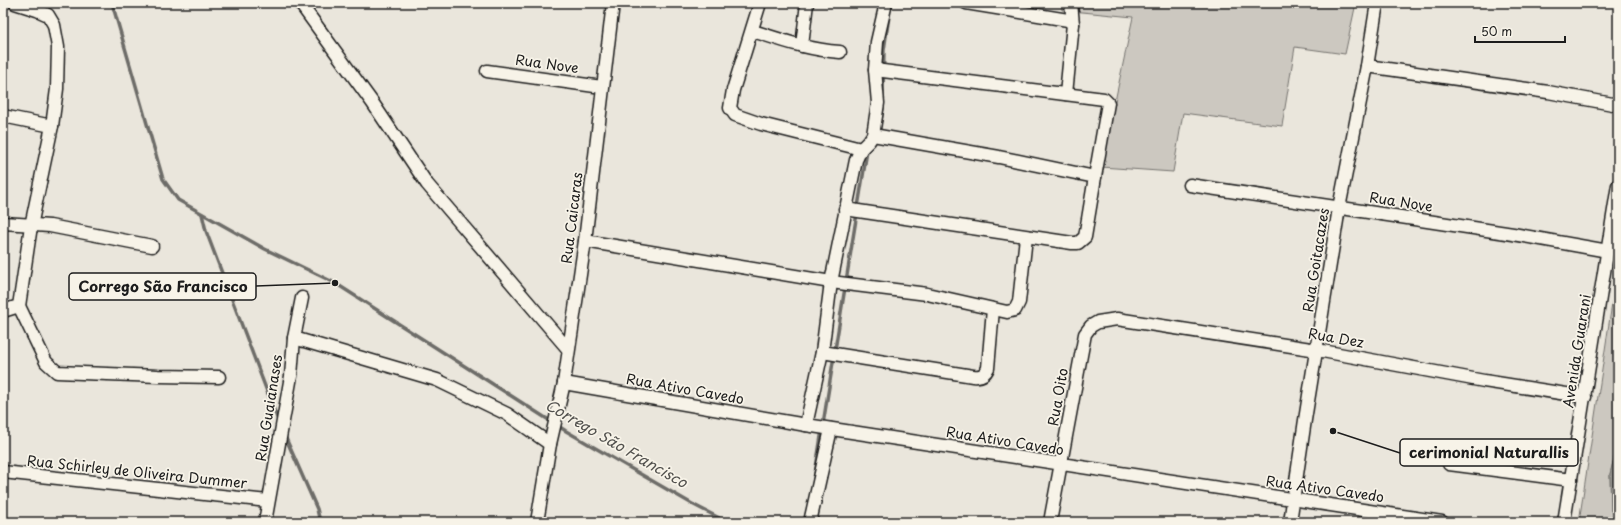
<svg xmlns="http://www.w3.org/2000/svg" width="1621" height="525" viewBox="0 0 1621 525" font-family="'Playpen Sans',sans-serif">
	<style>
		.green { fill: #ccc8c0; stroke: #74726e }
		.water { fill: #a3a19a; stroke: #6d6c68 }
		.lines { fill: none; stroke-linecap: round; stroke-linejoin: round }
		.shore { stroke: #52514e; stroke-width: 1 }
		.stream { stroke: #6d6c68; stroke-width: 3.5 }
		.street-casing { stroke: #1c1c1c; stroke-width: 15 }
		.street { stroke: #f7f3e8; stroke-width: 12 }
		.labels { text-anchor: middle; stroke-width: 3.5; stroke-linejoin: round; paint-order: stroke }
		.street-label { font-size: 14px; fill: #1c1c1c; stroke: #f7f3e8 }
		.water-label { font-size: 15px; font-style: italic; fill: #52514e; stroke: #f7f3e8 }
		.leader { fill: none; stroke: #1c1c1c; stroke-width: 1.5 }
		.callout-dot { fill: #1c1c1c; stroke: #f7f3e8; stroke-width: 1.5 }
		.callout { fill: #f7f3e8; stroke: #1c1c1c; stroke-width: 1.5 }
		.callout-label { font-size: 15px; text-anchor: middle; font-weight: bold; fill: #1c1c1c }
	</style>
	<rect width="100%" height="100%" fill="#eae6dc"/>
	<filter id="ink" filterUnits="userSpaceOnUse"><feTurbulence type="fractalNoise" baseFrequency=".025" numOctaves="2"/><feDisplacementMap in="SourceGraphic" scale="8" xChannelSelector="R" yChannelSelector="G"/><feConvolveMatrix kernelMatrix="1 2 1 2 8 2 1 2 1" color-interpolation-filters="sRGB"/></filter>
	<g filter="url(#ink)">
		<g class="green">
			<path d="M1061,3H1356L1345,54L1295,47L1282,126L1183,113L1173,172L1101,167L1133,17L1062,10Z"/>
			<path d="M1618,264V443L1610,474L1611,511L1618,516V522H1579Z"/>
		</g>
		<path class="water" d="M1618,443V516L1611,511L1610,474Z"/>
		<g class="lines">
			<path class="shore" d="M1618,459L1614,474L1615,508L1618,511"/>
			<g class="stream">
				<path d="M112,3L163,179L178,200L265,249L335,283L566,431L694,505L727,522"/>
				<path d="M883,97L884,50L889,16"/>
				<path d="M881,121L883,108"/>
				<path d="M202,214L206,231L279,423"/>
				<path d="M284,434L317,509L320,522"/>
				<path d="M814,480L867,151L869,149"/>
			</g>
			<defs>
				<g id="street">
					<path d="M300,3L372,102L427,184L568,349"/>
					<path d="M760,3L733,90L730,108L735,115L761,124L861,149"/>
					<path d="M966,3L1068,20L1073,24L1066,94"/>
					<path d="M1071,3L1073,24"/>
					<path d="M753,31C781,40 809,50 840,52"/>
					<path d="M802,46L807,3"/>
					<path d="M1367,66L1548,92L1618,105"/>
					<path d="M875,70L1104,99L1108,103L1095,177"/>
					<path d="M487,71L602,87"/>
					<path d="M3,116L52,126"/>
					<path d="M1190,185L1513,234L1608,251"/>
					<path d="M845,209L1072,243H1078L1085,237L1095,177L999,157L873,135"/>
					<path d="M3,223L50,226L152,246"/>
					<path d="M585,241L831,282L927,294L1007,312L1015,310L1019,302L1026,237"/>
					<path d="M19,306L46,362L57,372L158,376L219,377"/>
					<path d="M3,311L19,306L31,226L52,126L57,89L58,47L54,25L48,15L37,10L15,3"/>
					<path d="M294,338L437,380L507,414L550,444"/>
					<path d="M822,352L973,376C980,377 985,375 988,368L993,309"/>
					<path d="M564,383L806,425L1442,522"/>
					<path d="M806,425L822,352L831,282L856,160L861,149L869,141L873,135L878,103L875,70L877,42L886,3"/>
					<path d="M1449,464L1571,480"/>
					<path d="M3,472L268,501"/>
					<path d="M265,522L291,376L294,338L302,298"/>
					<path d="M537,522L550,444L564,383L585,241L613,3"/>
					<path d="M810,522L831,429"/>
					<path d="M1050,522L1085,334L1091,326L1098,322L1117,319L1317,350L1484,381L1585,397"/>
					<path d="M1290,522L1305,420L1339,208L1367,66L1377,3"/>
					<path d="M1564,522L1618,185"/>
				</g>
			</defs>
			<use href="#street" class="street-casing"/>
			<use href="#street" class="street"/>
		</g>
	</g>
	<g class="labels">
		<g class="street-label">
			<text transform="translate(547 64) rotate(8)" y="5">Rua Nove</text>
			<text transform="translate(1401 202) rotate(9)" y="5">Rua Nove</text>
			<text transform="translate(572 218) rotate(-83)" y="5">Rua Caicaras</text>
			<text transform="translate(1316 260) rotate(-81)" y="5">Rua Goitacazes</text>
			<text transform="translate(1336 338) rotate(10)" y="5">Rua Dez</text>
			<text transform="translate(1577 351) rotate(-81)" y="5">Avenida Guarani</text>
			<text transform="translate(685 389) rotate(10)" y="5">Rua Ativo Cavedo</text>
			<text transform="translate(1058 397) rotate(-80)" y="5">Rua Oito</text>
			<text transform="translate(269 408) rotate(-81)" y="5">Rua Guaianases</text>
			<text transform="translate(1005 441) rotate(9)" y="5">Rua Ativo Cavedo</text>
			<text transform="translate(137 472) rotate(6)" y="5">Rua Schirley de Oliveira Dummer</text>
			<text transform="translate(1325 489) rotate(8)" y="5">Rua Ativo Cavedo</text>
		</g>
		<g class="water-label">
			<text transform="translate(616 444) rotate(30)" y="5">Corrego São Francisco</text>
		</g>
	</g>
	<path class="leader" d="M335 283L256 286M1333 431L1400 453"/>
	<g class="callout-dot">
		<circle cx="335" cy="283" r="4"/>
		<circle cx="1333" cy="431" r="4"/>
	</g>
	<g class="callout">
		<rect x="69" y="273" width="187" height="27" rx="4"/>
		<rect x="1400" y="439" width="178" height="27" rx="4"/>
	</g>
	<g class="callout-label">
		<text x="163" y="292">Corrego São Francisco</text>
		<text x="1489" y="458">cerimonial Naturallis</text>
	</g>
	<rect width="1621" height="525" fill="none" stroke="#f7f3e8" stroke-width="16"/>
	<rect x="8" y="8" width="1605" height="509" fill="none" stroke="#1c1c1c" stroke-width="1.5" filter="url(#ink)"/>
	<path d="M1475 36v6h90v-6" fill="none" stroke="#1c1c1c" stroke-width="2"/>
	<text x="1481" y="36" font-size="12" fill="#1c1c1c" stroke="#f7f3e8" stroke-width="3" paint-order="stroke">50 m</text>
</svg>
